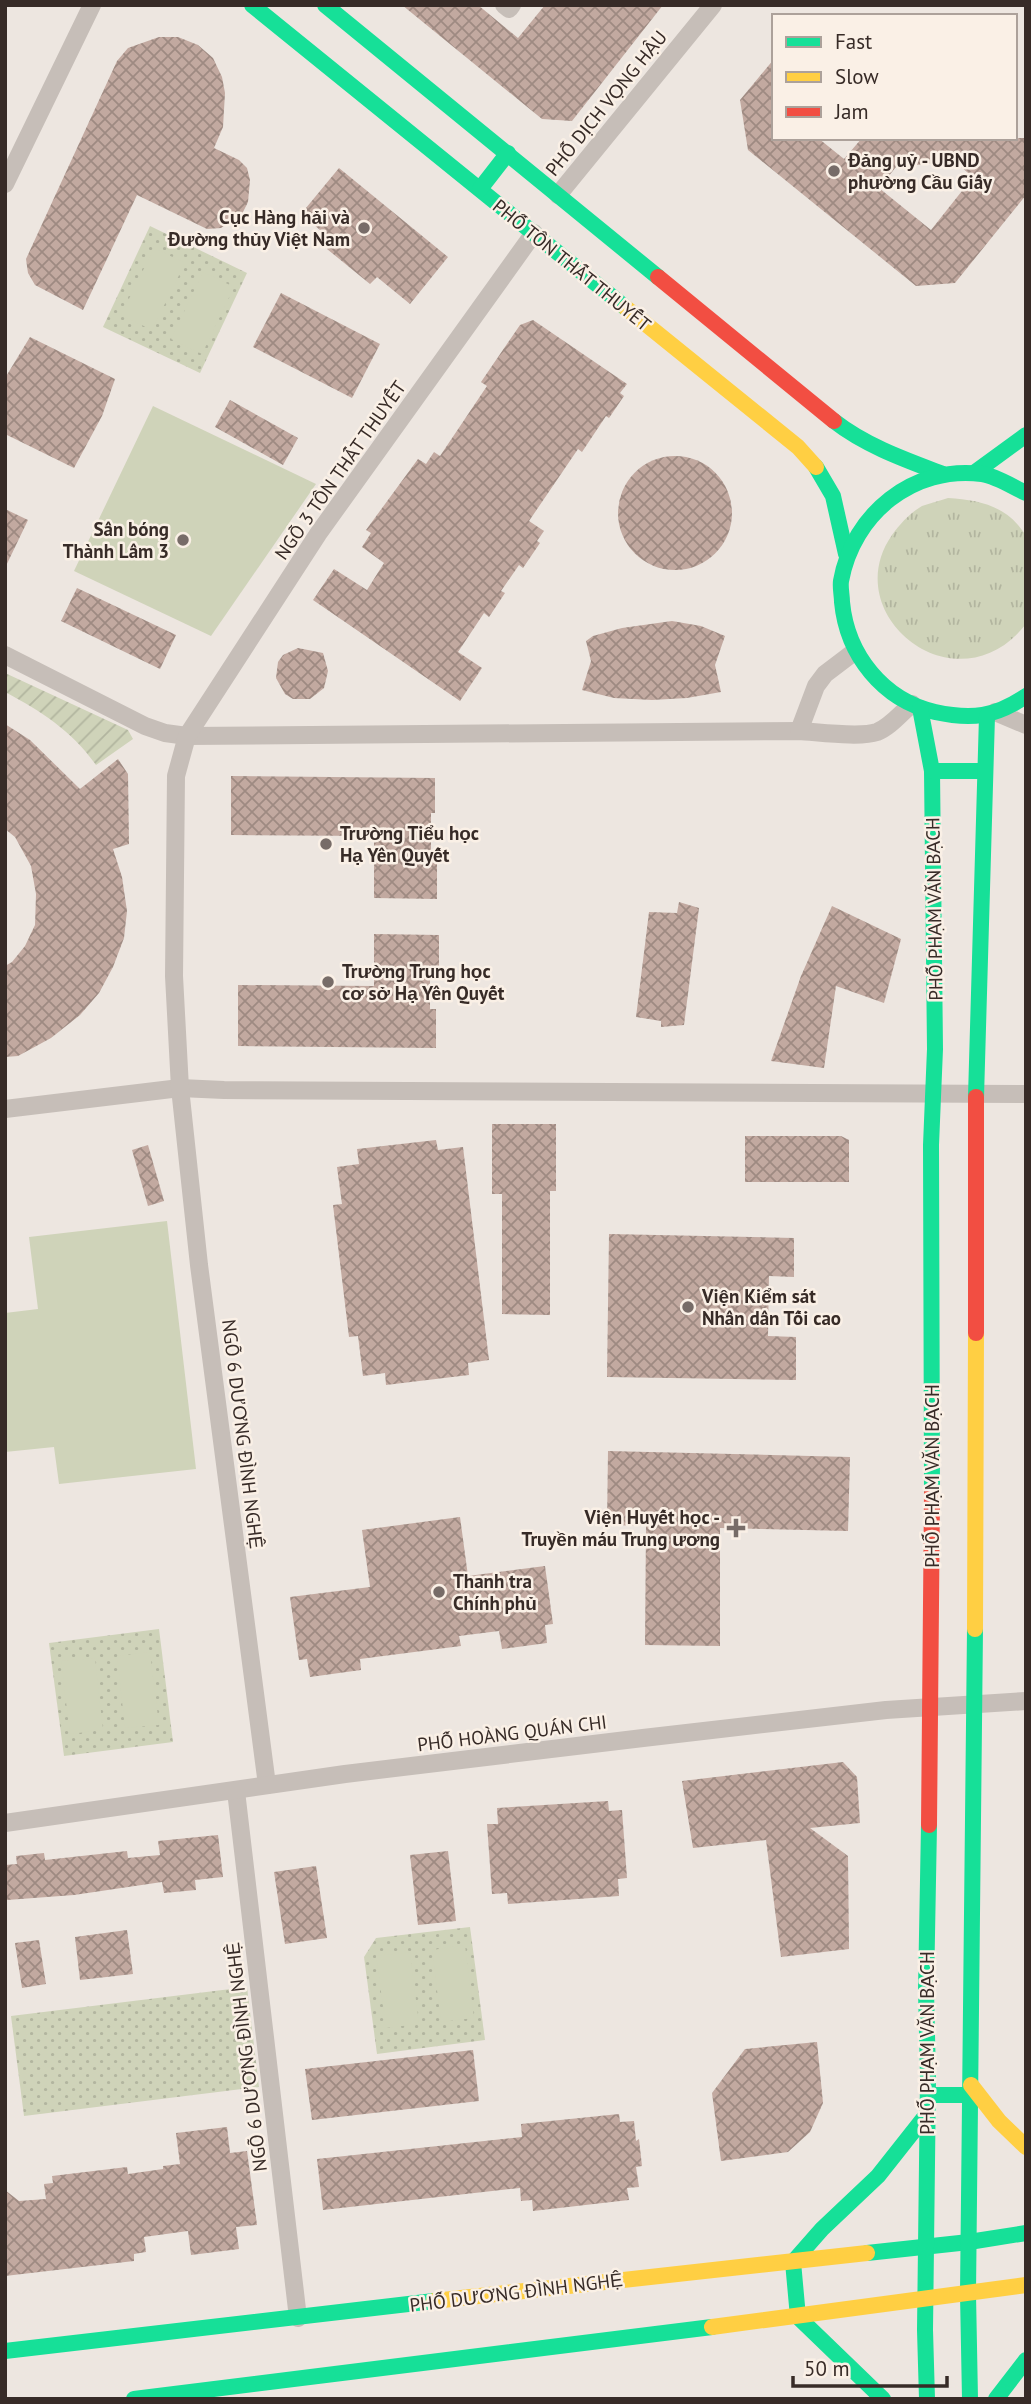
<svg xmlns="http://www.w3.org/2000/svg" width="1031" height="2404" viewBox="0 0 1031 2404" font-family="'PT Sans',sans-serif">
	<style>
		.grass { fill: url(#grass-tufts) }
		.park { fill: url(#park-dots) }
		.garden { fill: url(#garden-furrows) }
		.pitch { fill: #cfd3b9 }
		.building { fill: url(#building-cross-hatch); fill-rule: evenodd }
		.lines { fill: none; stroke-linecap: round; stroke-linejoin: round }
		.street { stroke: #c6beb8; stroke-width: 18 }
		.fast { stroke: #16e098; stroke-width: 16 }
		.slow { stroke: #ffcf43; stroke-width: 16 }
		.jam { stroke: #f24e42; stroke-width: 16 }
		.poi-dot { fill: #776c68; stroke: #faf0e6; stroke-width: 2.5 }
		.labels { text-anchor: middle; stroke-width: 5; stroke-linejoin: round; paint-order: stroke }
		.street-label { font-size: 19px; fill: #372b27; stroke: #faf0e6 }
		.poi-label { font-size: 19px; font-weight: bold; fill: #372b27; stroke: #faf0e6; text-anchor: start }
	</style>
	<defs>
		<pattern id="grass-tufts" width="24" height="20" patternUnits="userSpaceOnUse" patternTransform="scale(1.75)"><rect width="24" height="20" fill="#cfd3b9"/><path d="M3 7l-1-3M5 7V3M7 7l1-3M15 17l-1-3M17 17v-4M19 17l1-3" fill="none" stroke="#b2b59f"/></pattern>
		<pattern id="park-dots" width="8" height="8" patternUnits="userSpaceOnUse" patternTransform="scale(1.75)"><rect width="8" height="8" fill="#cfd3b9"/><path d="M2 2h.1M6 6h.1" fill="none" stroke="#b2b59f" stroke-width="1.8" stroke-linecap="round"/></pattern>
		<pattern id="garden-furrows" width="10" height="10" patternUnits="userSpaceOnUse" patternTransform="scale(1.75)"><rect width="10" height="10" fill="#cfd3b9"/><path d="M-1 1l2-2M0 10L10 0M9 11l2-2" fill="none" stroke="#b2b59f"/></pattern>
		<pattern id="building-cross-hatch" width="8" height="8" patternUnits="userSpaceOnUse" patternTransform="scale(1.75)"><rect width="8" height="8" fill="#c2a9a0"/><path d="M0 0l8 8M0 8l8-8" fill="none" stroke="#9e8a82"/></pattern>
	</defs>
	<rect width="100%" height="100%" fill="#ede6e0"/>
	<path class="grass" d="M948,498C980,500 1008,506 1026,536V624C957,712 836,615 892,535C900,524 910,513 922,506C930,503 940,501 948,498Z"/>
	<g class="park">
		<path d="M150,226L247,273L200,373L103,327Z"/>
		<path d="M159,1629L173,1742L64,1756L49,1643Z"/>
		<path d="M470,1927L485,2040L377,2054L364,1957L376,1938Z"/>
		<path d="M247,1987L259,2087L24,2116L11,2016Z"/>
	</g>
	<path class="garden" d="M5,673L128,730L133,739L96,765C72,731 41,711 5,692Z"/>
	<g class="pitch">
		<path d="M154,248L185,263L152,330L121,315Z"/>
		<path d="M203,272L234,287L202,354L171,339Z"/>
		<path d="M153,406L316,484L211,636L74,571Z"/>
		<path d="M167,1221L196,1469L59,1484L54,1447L5,1452V1313L38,1309L29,1237Z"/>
		<path d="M150,1652L159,1725L125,1728L117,1656Z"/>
		<path d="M95,1658L103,1730L70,1734L61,1661Z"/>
		<path d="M465,1945L474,2018L441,2022L432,1950Z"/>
		<path d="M410,1952L419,2024L386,2028L376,1956Z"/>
	</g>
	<g class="building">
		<path d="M402,5H478L518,38L545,5H663L572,121L542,119Z"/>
		<path d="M159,37H178L198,45L213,58L222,77L225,93L223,127L214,148L239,160L247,168L250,180L248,202L242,214L231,221L221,228L207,229L137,195L83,310L35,285L28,273L26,259L117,61L128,48Z"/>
		<path d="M774,59V138H818L844,159L862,138H1026V195L955,283L916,286L748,150L740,100ZM949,157L973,177L931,230L879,188L900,162L916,165L935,163Z"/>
		<path d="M339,168L448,257L410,304L377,277L370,284L327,249L333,241L301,214Z"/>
		<path d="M281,293L380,344L352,398L253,347Z"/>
		<path d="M533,320L627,384L620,393L624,396L609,418L606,416L582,452L578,449L529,521L544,531L537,541L540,543L523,568L519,565L501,591L505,593L489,617L484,613L458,652L482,668L460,701L313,600L334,569L367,590L384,563L362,547L371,533L366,530L418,459L426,464L434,452L440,456L487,386L481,382L520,325Z"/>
		<path d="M30,337L115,379L102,416L74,468L5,434V378Z"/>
		<path d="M230,400L298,438L283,465L215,427Z"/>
		<circle cx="675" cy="513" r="57"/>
		<path d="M5,509L28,520L5,568Z"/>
		<path d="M77,588L176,635L160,669L61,621Z"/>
		<path d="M672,621L701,626L725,636L715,665L721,692L687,698L652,700L614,698L582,690L591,661L586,641L593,636L622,628Z"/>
		<path d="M298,648L323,653L328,671L324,688L310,699H293L285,694L276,678L278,662L283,655Z"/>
		<path d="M5,724L30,740L80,789L118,759L128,774L129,844L113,849L122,877L127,911L124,938L113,967L99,993L80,1015L51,1038L18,1056L5,1057V966L12,962L25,946L35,925L36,894L31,866L15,837L5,829Z"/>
		<path d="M231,776L435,778V813H431V853H437V899L374,898V836L231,835Z"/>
		<path d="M679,902L699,908L684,1025L661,1027V1021L636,1017L649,912L677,913Z"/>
		<path d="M832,906L901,939L884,1003L836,986L824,1068L771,1061L801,976Z"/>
		<path d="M374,934L439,935V973L430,972V1009H436V1048L238,1046V985L374,986Z"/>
		<path d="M492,1124H556V1191H550V1315L502,1314V1194H492Z"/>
		<path d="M745,1136H841L849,1140V1182H745Z"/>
		<path d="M436,1140L438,1150L463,1147L489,1360L468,1363L469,1375L386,1385L385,1373L363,1376L358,1336L349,1337L333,1205L342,1204L337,1167L359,1164L357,1149Z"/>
		<path d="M148,1145L164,1201L148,1206L132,1150Z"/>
		<path d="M609,1234L794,1238V1277L769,1276L768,1336L796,1337V1380L607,1377Z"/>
		<path d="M608,1451L850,1457L848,1531L720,1528V1646L645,1645L646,1526L607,1525Z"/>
		<path d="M460,1517L468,1576L545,1566L553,1624L545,1625L547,1643L502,1649L499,1631L459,1636L461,1646L360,1659L361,1670L310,1677L307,1659L299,1660L290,1597L370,1587L362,1530Z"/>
		<path d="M843,1762L857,1777L860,1823L810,1828L848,1856L849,1949L781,1957L766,1840L693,1848L682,1781Z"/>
		<path d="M608,1801L609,1811L622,1810L627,1878L618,1879L619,1896L508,1904L507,1893L492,1894L487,1824H498L497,1808Z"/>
		<path d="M218,1835L223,1877L195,1880L196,1890L164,1893L162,1882L74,1895L7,1900L5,1865L17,1864L16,1856L44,1853L45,1860L127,1851L128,1858L160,1855L158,1841Z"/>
		<path d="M448,1851L456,1921L418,1925L410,1855Z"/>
		<path d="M316,1866L327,1938L285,1944L274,1872Z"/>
		<path d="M127,1930L133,1974L80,1980L75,1937Z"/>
		<path d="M39,1940L46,1984L22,1988L15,1943Z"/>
		<path d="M817,2042L823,2103L810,2132L788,2152L721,2161L712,2093L745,2049Z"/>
		<path d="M473,2050L479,2101L312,2120L305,2069Z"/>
		<path d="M619,2114L620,2122L634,2121L636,2141L639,2139L642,2166L636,2167L639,2187L627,2188L629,2200L533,2211L532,2200L521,2201L520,2188L323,2210L317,2159L522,2137L521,2124Z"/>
		<path d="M227,2127L230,2153L247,2151L257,2225L236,2227L239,2249L191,2255L188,2231L144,2237L146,2252L134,2254V2261L5,2276V2190L19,2201L46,2199L44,2184L53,2183L52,2176L127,2167L128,2174L163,2169V2166L180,2164L176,2133Z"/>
	</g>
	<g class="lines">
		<g class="street">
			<path d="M504,5L509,9L512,5"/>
			<path d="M5,184L92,5"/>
			<path d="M558,195L713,5"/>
			<path d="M5,655L145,726L165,733L187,736L799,731C818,732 860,738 877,732C890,727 901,713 912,704"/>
			<path d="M995,712L1026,725"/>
			<path d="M799,731L816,686L825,674L854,652"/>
			<path d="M5,1109L180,1088L224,1090L1026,1094"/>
			<path d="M267,1785L199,1265L180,1088L174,976L176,776L187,736L318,534L534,233"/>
			<path d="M236,1791L298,2318"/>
			<path d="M5,1823L345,1774L643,1738L886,1710L1026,1701"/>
		</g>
		<g class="fast">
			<path d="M252,5L626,308"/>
			<path d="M325,5L658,277"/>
			<path d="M480,189L508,153"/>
			<path d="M834,421C866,446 906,460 943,474"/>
			<path d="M816,467L833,496L846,554"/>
			<path d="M974,473L1026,435"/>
			<path d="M1026,493C1013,487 996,476 982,474C913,465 853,514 841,581C840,588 842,595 842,602C847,655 883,700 935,712C972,720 995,717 1026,696"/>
			<path d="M920,708L932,771L935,1049L931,1145L932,1493"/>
			<path d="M932,771H984"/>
			<path d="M976,1097L987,716"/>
			<path d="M928,2095H971"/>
			<path d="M867,2253L969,2242L1026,2233"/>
			<path d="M5,2351L434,2301"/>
			<path d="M134,2399L712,2327"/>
			<path d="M883,2399L798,2317L793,2262L822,2229L878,2176L927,2114"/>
			<path d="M927,2399L925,2330L928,2079L926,1990L929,1825"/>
			<path d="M970,2399L968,2294L975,1629"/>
			<path d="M996,2399L1026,2360"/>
		</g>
		<g class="slow">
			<path d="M626,308L798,447L816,467"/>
			<path d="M975,1629L976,1333"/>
			<path d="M971,2085L999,2121L1026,2147"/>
			<path d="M434,2301L867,2253"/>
			<path d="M712,2327L1026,2285"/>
		</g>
		<g class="jam">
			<path d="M658,277L834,421"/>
			<path d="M976,1333V1097"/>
			<path d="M929,1825L932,1493"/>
		</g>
	</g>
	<g class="poi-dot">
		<circle cx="834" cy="171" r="7"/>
		<circle cx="364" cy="228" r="7"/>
		<circle cx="183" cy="540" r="7"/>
		<circle cx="326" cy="844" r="7"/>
		<circle cx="328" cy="982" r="7"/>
		<circle cx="688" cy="1307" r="7"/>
		<path d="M732.5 1517.5h7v7h7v7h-7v7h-7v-7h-7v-7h7z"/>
		<circle cx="439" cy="1592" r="7"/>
	</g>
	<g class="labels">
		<g class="street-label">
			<text transform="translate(606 103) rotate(-51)" y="7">PHỐ DỊCH VỌNG HẬU</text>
			<text transform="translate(572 265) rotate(39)" y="7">PHỐ TÔN THẤT THUYẾT</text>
			<text transform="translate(340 470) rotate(-55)" y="7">NGÕ 3 TÔN THẤT THUYẾT</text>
			<text transform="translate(934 909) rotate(-91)" y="7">PHỐ PHẠM VĂN BẠCH</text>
			<text transform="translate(243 1434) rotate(83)" y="7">NGÕ 6 DƯƠNG ĐÌNH NGHỆ</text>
			<text transform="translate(932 1476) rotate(-90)" y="7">PHỐ PHẠM VĂN BẠCH</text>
			<text transform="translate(512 1733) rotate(-7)" y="7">PHỐ HOÀNG QUÁN CHI</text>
			<text transform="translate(927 2043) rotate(-90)" y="7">PHỐ PHẠM VĂN BẠCH</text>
			<text transform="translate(246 2057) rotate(-97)" y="7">NGÕ 6 DƯƠNG ĐÌNH NGHỆ</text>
			<text transform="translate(516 2292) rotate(-7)" y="7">PHỐ DƯƠNG ĐÌNH NGHỆ</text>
		</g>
		<g class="poi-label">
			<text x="848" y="167">Đảng uỷ - UBND<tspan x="848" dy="22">phường Cầu Giấy</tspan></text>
			<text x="350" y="224" text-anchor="end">Cục Hàng hải và<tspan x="350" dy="22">Đường thủy Việt Nam</tspan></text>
			<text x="169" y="536" text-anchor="end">Sân bóng<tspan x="169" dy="22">Thành Lâm 3</tspan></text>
			<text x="340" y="840">Trường Tiểu học<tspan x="340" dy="22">Hạ Yên Quyết</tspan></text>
			<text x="342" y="978">Trường Trung học<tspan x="342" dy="22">cơ sở Hạ Yên Quyết</tspan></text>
			<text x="702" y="1303">Viện Kiểm sát<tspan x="702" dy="22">Nhân dân Tối cao</tspan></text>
			<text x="720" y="1524" text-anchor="end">Viện Huyết học -<tspan x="720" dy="22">Truyền máu Trung ương</tspan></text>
			<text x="453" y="1588">Thanh tra<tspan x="453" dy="22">Chính phủ</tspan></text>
		</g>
	</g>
	<rect width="1031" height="2404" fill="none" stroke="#372b27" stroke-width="14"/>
	<rect x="772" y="14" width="245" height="126" fill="#faf0e6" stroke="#aca19a" stroke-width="2"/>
	<rect x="786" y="37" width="35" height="10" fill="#16e098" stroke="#aca19a" stroke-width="2"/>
	<text x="835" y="49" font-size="21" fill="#372b27">Fast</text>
	<rect x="786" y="72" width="35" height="10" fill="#ffcf43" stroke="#aca19a" stroke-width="2"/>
	<text x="835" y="84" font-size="21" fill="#372b27">Slow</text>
	<rect x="786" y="107" width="35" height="10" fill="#f24e42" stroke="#aca19a" stroke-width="2"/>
	<text x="835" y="119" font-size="21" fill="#372b27">Jam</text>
	<path d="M793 2376v10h154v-10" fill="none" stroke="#372b27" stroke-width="3.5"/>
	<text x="804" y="2376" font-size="21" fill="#372b27" stroke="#faf0e6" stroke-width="5" paint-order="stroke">50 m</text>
</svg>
